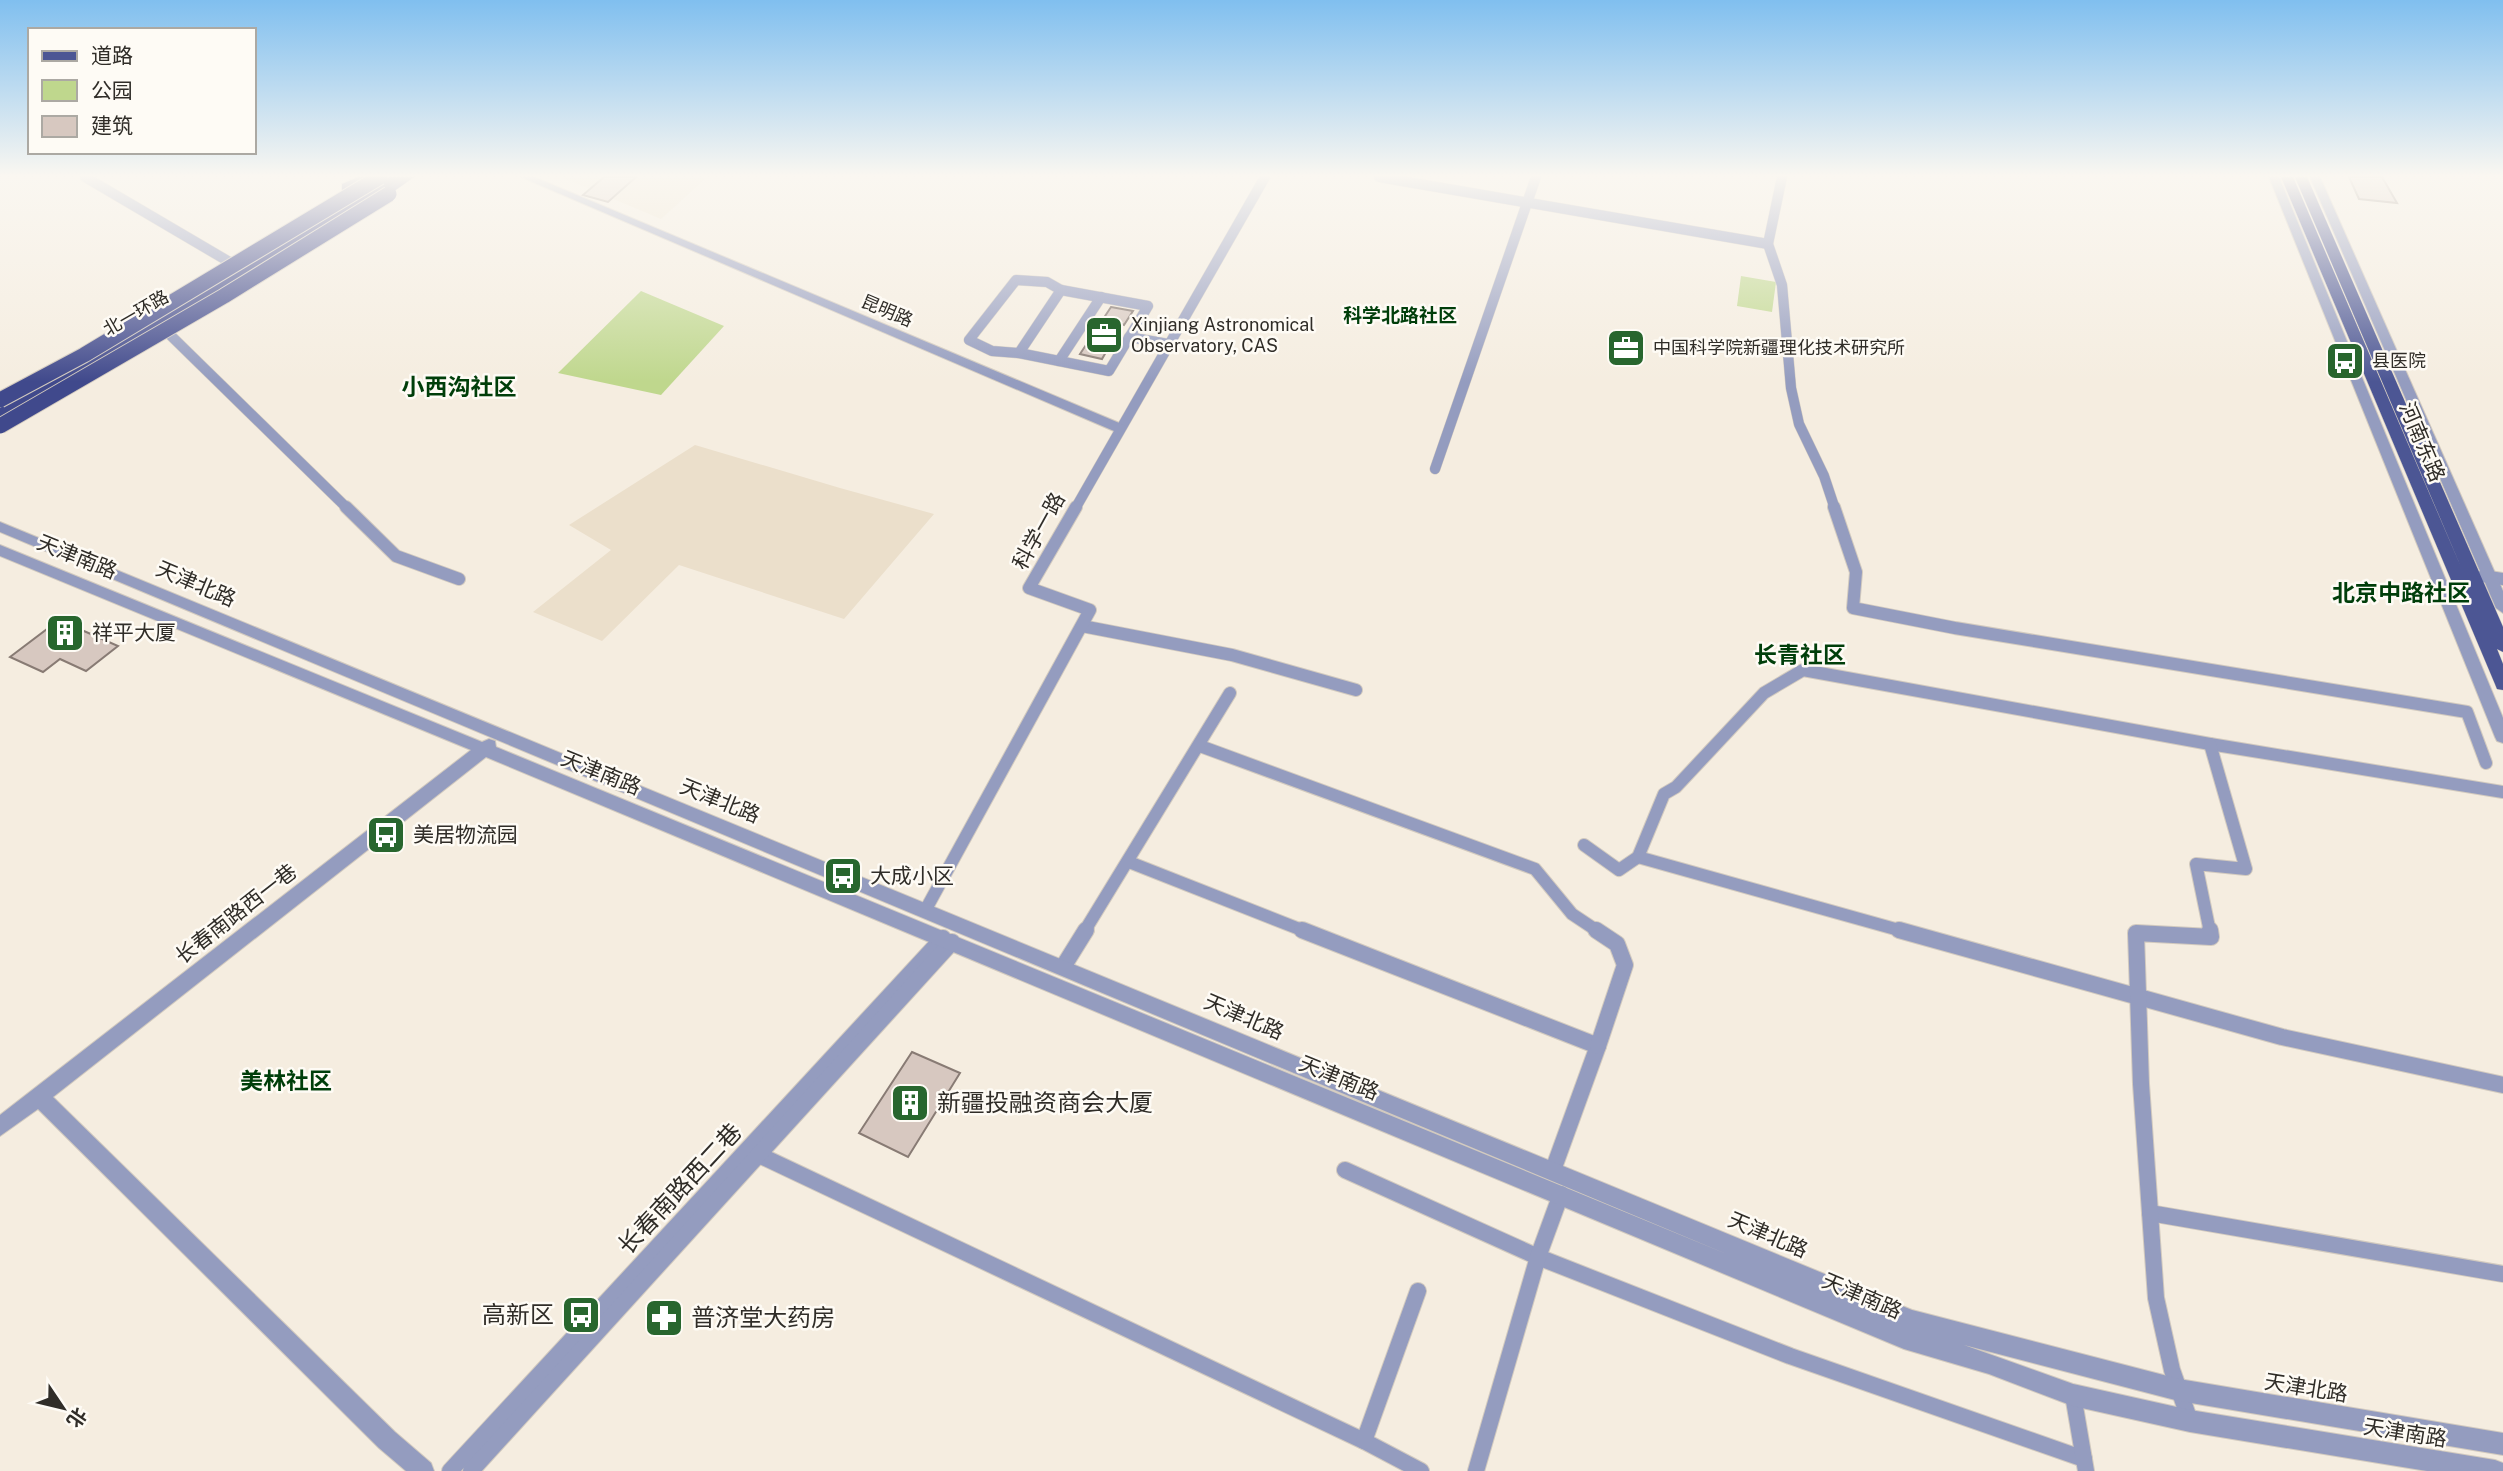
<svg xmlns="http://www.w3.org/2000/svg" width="2503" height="1471" viewBox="0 0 2503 1471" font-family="'Public Sans','Noto Sans SC',sans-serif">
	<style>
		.built { fill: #ebdfcb }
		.medical { fill: #eee3ce }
		.green { fill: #bfd78d }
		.building { fill: #d7c8c0; stroke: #887b74; stroke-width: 2 }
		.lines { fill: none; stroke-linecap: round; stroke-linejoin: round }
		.minor-far2-casing { stroke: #d2cabf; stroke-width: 11 }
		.minor-far1-casing { stroke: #d2cabf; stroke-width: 14 }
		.minor-casing { stroke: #d2cabf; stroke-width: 18 }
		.tertiary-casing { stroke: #d2cabf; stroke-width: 2 }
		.primary-casing { stroke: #d2cabf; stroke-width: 1 }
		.trunk-casing { stroke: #d2cabf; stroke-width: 2 }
		.minor-far2 { stroke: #949cbf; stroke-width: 10 }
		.minor-far1 { stroke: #949cbf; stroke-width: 12 }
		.minor { stroke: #949cbf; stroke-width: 16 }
		.tertiary { fill: #949cbf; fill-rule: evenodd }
		.primary { fill: #4c5694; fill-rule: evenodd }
		.trunk { fill: #40498c; fill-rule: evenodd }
		.trunk-bridge-casing { stroke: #d2cabf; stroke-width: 17; stroke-linecap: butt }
		.trunk-bridge { stroke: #40498c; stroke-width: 15 }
		.labels { text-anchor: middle; stroke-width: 5; stroke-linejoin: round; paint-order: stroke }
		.far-street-label { font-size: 18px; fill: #302d28; stroke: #fefbf5 }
		.far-poi-label { font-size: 18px; fill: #302d28; stroke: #fefbf5; text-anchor: start }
		.far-neighbourhood-label { font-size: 19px; font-weight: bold; fill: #003e0a; stroke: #fefbf5 }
		.street-label { font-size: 21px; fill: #302d28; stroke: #fefbf5 }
		.poi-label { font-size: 21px; fill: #302d28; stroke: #fefbf5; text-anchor: start }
		.neighbourhood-label { font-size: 23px; font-weight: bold; fill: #003e0a; stroke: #fefbf5 }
		.near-poi-label { font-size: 24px; fill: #302d28; stroke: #fefbf5; text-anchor: start }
		.near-street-label { font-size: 24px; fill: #302d28; stroke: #fefbf5 }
	</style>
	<rect width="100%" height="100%" fill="#f5ede0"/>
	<path class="built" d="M695,445L840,488L934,514L844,619L679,565L602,641L533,612L611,550L569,525Z"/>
	<path class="medical" d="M561,177H707L661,219Z"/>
	<g class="green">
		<path d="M1741,276L1776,282L1772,312L1737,306Z"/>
		<path d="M641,291L724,326L661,395L558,373Z"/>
	</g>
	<g class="building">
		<path d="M604,177H636L608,202L583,195Z"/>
		<path d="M2349,177H2382L2397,203L2359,199Z"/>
		<path d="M1111,307L1133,311L1124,325L1122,324L1102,359L1080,354Z"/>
		<path d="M59,620L118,646L86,671L60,659L43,672L10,657Z"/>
		<path d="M912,1052L960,1073L908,1157L859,1133Z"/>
	</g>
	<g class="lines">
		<defs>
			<g id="minor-far2">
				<path d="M85,177L238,267"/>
				<path d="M1379,177L1768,244"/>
				<path d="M1782,177L1768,244L1782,285L1791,388L1799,424L1824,476L1835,509"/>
				<path d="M1061,290L1148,306L1109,371L1019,353Z"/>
				<path d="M161,326L348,509"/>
				<path d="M1129,337L1168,344"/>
				<path d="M1019,353L992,351L969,340L1016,280L1047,282L1061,290"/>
				<path d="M1059,361L1101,297"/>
				<path d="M1435,469L1536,177"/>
				<path d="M1075,509L1265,177"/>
			</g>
			<g id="minor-far1">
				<path d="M346,507L396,556L459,579"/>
				<path d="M1834,507L1856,572L1853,608L1955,628L2467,712L2486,763"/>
				<path d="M2483,576L2503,579"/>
				<path d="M1082,626L1232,655L1356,690"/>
				<path d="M1200,746L1535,869L1572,914L1599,932"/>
				<path d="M1584,845L1619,870L1638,857L1664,794L1676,787L1764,693L1803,670L2210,744L2503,792"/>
				<path d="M1638,857L1906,932"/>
				<path d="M1129,862L1307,932"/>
				<path d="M926,909L1090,610L1029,588L1076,507"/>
				<path d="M1084,932L1230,693"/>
				<path d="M2210,932L2196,864L2246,869L2210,744"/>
			</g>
			<g id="minor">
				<path d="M1302,930L1598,1046L1553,1170"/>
				<path d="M1596,930L1617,944L1625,965L1598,1046"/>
				<path d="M1899,930L2282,1037L2503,1085"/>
				<path d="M1063,967L1086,930"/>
				<path d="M759,1155L1364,1441L1421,1471"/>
				<path d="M1345,1170L1538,1257L1790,1356L2084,1459"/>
				<path d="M2150,1213L2503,1274"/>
				<path d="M2073,1395L2086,1471"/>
				<path d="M2190,1421L2172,1370L2156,1298L2141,1084L2136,933L2211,937L2210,930"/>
				<path d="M1364,1441L1418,1291"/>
				<path d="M450,1471L943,938"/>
				<path d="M471,1471L952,942"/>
				<path d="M1476,1471L1538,1257L1561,1194"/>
			</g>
			<g id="tertiary">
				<path d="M521,177H534L1124,425L1125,428L1124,431H1114Z"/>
				<path d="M2269,177H2279L2503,718V743L2497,741L2495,737Z"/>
				<path d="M2310,177H2320L2503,591V613L2496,608Z"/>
				<path d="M0,522L1912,1310L2179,1379L2503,1433V1455L2179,1401L1964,1345L2073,1384L2190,1410L2495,1460L2503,1463V1471H2427L2190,1432L2073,1406L1989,1374L1904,1349L486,757L53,1097L395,1432L431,1463L434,1471H406L379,1448L38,1109L0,1136V1115L471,750L0,556V545L482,742L489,739L495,741L496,747L1729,1255L0,532Z"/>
			</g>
			<g id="primary">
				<path d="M401,177H414L376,204H368V198Z"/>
				<path d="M2281,177H2293L2461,567L2295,177H2307L2503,627V652L2497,649L2503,664V690L2497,689L2495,684Z"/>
			</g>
			<g id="trunk">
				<path d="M358,177H374L352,190H342V184Z"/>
				<path d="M389,177H404L178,317L0,420V408L168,311Z"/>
			</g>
		</defs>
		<use href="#minor-far2" class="minor-far2-casing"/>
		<use href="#minor-far1" class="minor-far1-casing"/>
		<use href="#minor" class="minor-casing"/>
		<use href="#tertiary" class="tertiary-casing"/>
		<use href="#primary" class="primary-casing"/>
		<use href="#trunk" class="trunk-casing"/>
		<use href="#minor-far2" class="minor-far2"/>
		<use href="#minor-far1" class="minor-far1"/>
		<use href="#minor" class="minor"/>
		<use href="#tertiary" class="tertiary"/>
		<use href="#primary" class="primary"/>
		<use href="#trunk" class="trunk"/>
		<defs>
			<g id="trunk-bridge">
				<path d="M0,400L84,355L380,177"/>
				<path d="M0,426L224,296L389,194"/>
			</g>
		</defs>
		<use href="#trunk-bridge" class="trunk-bridge-casing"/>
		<use href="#trunk-bridge" class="trunk-bridge"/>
	</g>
	<linearGradient id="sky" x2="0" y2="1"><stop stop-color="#80bfef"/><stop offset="0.46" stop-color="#faf7f1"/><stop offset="1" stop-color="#faf7f1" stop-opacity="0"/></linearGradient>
	<rect width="2503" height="382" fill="url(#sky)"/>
	<defs>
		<symbol id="office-square" viewBox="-11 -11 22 22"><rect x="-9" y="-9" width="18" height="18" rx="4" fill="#28662e" stroke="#fefbf5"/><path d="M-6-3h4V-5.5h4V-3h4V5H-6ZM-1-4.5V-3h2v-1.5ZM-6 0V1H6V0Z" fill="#fff"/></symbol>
		<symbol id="bus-square" viewBox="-11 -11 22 22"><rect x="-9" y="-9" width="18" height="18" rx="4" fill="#28662e" stroke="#fefbf5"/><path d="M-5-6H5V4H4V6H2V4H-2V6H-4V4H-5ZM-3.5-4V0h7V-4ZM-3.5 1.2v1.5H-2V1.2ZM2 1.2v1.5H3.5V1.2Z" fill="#fff"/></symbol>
		<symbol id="building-square" viewBox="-11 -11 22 22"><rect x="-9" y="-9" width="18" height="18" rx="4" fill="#28662e" stroke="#fefbf5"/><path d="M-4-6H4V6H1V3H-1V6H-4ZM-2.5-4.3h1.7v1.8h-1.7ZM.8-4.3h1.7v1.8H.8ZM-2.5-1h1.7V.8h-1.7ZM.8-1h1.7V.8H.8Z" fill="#fff"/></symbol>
		<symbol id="pharmacy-square" viewBox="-11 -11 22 22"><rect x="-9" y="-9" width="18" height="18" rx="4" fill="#28662e" stroke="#fefbf5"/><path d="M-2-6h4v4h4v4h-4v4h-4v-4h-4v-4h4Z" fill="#fff"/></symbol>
	</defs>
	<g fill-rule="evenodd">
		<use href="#office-square" x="1082" y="313" width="44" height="44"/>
		<use href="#office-square" x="1604" y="326" width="44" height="44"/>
		<use href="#bus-square" x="2323" y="339" width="44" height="44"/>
		<use href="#building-square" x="43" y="611" width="44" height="44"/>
		<use href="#bus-square" x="364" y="813" width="44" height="44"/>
		<use href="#bus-square" x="821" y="854" width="44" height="44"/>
		<use href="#building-square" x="888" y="1081" width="44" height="44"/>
		<use href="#bus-square" x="559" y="1293" width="44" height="44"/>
		<use href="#pharmacy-square" x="642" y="1296" width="44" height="44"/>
	</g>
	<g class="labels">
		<g class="far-street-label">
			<text transform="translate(887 311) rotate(23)" y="6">昆明路</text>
			<text transform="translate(136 313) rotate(-30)" y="6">北一环路</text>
		</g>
		<g class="far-poi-label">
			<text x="1131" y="331">Xinjiang Astronomical<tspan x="1131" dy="21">Observatory, CAS</tspan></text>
			<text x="1653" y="354">中国科学院新疆理化技术研究所</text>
			<text x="2372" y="367">县医院</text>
		</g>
		<g class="far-neighbourhood-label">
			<text x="1400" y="322">科学北路社区</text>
		</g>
		<g class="street-label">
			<text transform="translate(2422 442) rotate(67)" y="7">河南东路</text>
			<text transform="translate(1039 531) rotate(-61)" y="7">科学一路</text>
			<text transform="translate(77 557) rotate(22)" y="7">天津南路</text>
			<text transform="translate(196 584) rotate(23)" y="7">天津北路</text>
			<text transform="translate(601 773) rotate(22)" y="7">天津南路</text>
			<text transform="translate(720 801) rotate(22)" y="7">天津北路</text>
			<text transform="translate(236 914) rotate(-38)" y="7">长春南路西一巷</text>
			<text transform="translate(1244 1017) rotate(23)" y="7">天津北路</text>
			<text transform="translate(1339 1078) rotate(22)" y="7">天津南路</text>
			<text transform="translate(1768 1235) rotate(23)" y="7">天津北路</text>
			<text transform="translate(1862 1296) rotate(23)" y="7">天津南路</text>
			<text transform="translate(2306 1388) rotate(9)" y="7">天津北路</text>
			<text transform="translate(2405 1433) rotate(9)" y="7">天津南路</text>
		</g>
		<g class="poi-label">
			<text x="92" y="640">祥平大厦</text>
			<text x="413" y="842">美居物流园</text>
			<text x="870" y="883">大成小区</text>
		</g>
		<g class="neighbourhood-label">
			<text x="459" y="395">小西沟社区</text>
			<text x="2401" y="601">北京中路社区</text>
			<text x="1800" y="663">长青社区</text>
			<text x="286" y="1089">美林社区</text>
		</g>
		<g class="near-poi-label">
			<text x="937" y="1111">新疆投融资商会大厦</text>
			<text x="554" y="1323" text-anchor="end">高新区</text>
			<text x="691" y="1326">普济堂大药房</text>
		</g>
		<g class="near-street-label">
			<text transform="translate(680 1189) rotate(-47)" y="8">长春南路西二巷</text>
		</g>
	</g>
	<rect x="28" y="28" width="228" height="126" fill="#fefbf5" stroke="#aca9a3" stroke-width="2"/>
	<rect x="42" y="51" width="35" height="10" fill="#4c5694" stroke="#aca9a3" stroke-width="2"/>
	<text x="91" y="63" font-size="21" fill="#302d28">道路</text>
	<rect x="42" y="80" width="35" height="21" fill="#bfd78d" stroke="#aca9a3" stroke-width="2"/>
	<text x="91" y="98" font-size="21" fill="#302d28">公园</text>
	<rect x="42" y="116" width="35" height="21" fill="#d7c8c0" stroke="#aca9a3" stroke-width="2"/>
	<text x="91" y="133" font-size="21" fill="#302d28">建筑</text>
	<g transform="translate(63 1408) rotate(125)" stroke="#fefbf5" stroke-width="5" paint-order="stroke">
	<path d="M0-5L12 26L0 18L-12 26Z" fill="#302d28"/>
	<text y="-10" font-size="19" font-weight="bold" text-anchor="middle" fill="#302d28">北</text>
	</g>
</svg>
